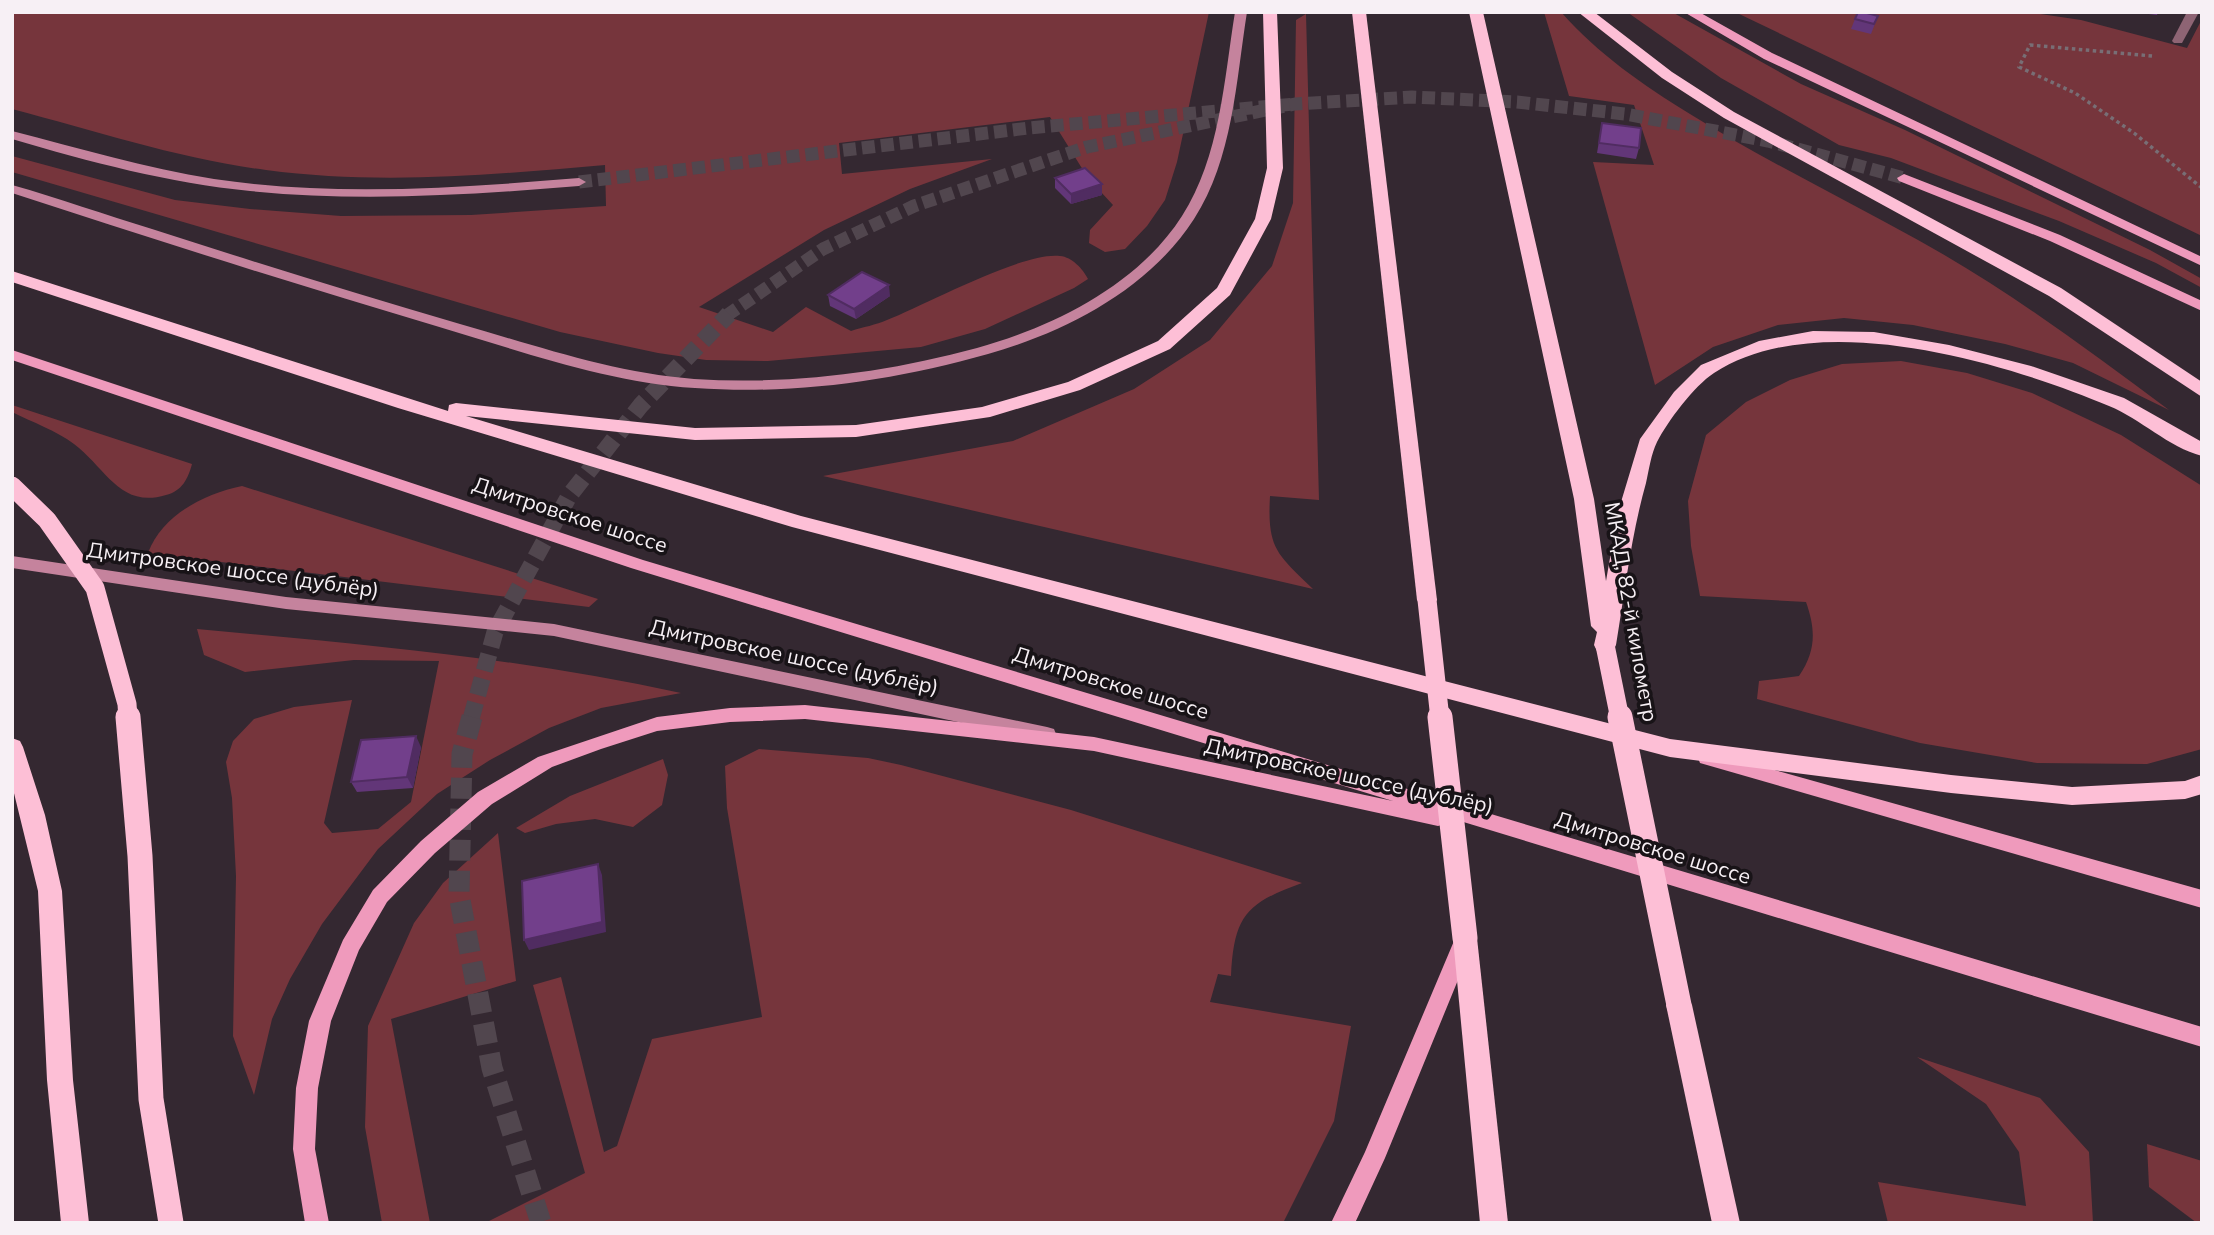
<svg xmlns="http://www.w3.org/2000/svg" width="2214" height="1235" viewBox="0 0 2214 1235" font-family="Mulish,sans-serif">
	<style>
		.green { fill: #76353c }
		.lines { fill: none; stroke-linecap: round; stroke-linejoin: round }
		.secondary-tunnel { stroke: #51464e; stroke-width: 13; stroke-dasharray: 13 6; stroke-linecap: butt }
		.primary-tunnel-far2 { stroke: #51464e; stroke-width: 13; stroke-dasharray: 13 6; stroke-linecap: butt }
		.primary-tunnel-far1 { stroke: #51464e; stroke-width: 17; stroke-dasharray: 17 8; stroke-linecap: butt }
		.primary-tunnel { stroke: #51464e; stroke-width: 21; stroke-dasharray: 21 10; stroke-linecap: butt }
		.path { stroke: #786e75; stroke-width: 3.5; stroke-dasharray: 3.5 3.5; stroke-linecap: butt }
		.lane { fill: #8e6474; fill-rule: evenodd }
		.secondary { fill: #c5839d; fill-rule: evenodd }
		.primary { fill: #ef9abc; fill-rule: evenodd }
		.highway { fill: #fdbfd6; fill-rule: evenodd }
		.highway-bridge-far1 { stroke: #fdbfd6; stroke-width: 19 }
		.highway-bridge { stroke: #fdbfd6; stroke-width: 25 }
		.wall { fill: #623678 }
		.shaded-wall { fill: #502c61 }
		.building { fill: #723f8b; stroke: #502c61; stroke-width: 2 }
		.labels { text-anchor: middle; stroke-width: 7; stroke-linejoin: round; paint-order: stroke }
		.street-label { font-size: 21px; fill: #f7f0f5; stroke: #181317 }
	</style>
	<rect width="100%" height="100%" fill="#342831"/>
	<g class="green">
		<path d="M12,12H1209L1177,162L1165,200L1147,226L1125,249L1105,252L1089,243L1090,230L1113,205L1088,178L1050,117L839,143L842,174L992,159L910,189L824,230L699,307L773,332L806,307L851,331C863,327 876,325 887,320C925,305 1024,251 1060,256C1072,257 1083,269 1088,279L1074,288L985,329L921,347L768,361L706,360L658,353L560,332L12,172V156L175,200L250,209L341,216L471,215L606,206L605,165C492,175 379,185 266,170C180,159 96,131 12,109Z"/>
		<path d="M1544,12H1561C1598,54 1643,85 1690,114C1764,160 1842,198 1918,240C2007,289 2088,350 2169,410L2073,363L2005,344L1913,325L1844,318L1778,325L1713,347L1655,385L1593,162L1654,165L1634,105L1569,96Z"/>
		<path d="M1627,12H1672L1801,84L1905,130L2150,250L2202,279V288L2156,263L2059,221L1891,158L1839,145L1721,78Z"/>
		<path d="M1735,12H2027L2081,20L2187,48L2202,19V236Z"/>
		<path d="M1306,14L1319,500L1270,496C1267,549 1277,554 1313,589L823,476L1013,441L1134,389L1210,340L1272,266L1293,203L1296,20Z"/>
		<path d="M1901,361L1967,373L2032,393L2121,435L2202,486V749L2147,764L2037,763L1920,743L1757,699L1759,681L1799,676C1816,651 1816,630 1806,602L1700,596L1691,546L1688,501L1706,435L1746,402L1790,380L1842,364Z"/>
		<path d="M12,405L192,464C188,479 182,491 166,495C120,509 106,468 74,444C57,431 32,422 12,412Z"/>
		<path d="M242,486L598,599L589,607L148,553C162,515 204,494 242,486Z"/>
		<path d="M197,629C360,644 521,658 681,693L601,708L549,728L490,760L437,794L378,849L322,924L290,979L272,1019L254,1095L233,1036L236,876L232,798L226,762L233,741L254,719L294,707L352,700L324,823L332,833L378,829L411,802L439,661L354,660L245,672L204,655Z"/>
		<path d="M759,749L868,758L901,765L1071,810L1302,883C1247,903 1234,915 1231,976L1218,974L1210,1002L1351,1026L1334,1121L1283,1223H485L585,1173L533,985L561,977L604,1152L617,1146L652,1039L762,1017L727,808L725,766Z"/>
		<path d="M663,759L668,775L662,805L633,827L595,819L556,824L525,833L516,828L570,796Z"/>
		<path d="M498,833L516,981L391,1019L430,1223H382L365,1127L368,1026L414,923L443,883Z"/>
		<path d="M1917,1057L2040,1098L2089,1152L2093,1223H1888L1878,1182L2026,1206L2019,1152L1986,1104Z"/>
		<path d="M2147,1144L2202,1161V1223H2197L2149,1187Z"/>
	</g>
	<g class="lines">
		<path class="secondary-tunnel" d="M579,182L1029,128L1295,104"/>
		<path class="primary-tunnel-far2" d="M726,316L823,249L914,206L1087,147L1295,104L1412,97L1517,102L1625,114L1768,141L1904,178"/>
		<path class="primary-tunnel-far1" d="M471,719L495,632L569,496L641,405L729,314"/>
		<path class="primary-tunnel" d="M472,717L462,754L459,895L492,1068L541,1223"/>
		<path class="path" d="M2152,56L2030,45L2019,67L2075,93L2134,133L2202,188"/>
		<path class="lane" d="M2187,12H2199L2182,43H2174L2172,41Z"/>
		<g class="secondary">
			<path d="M1235,12H1247C1236,81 1233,159 1194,219C1149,289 1066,332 988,354C892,381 795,395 695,388C606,382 521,351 436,326C294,284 153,239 12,193V185C59,198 105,215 152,229C254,262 357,294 460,324C537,346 614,373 694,379C790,385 885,373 977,348C1053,327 1138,285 1182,216C1220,157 1224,80 1235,12Z"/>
			<path d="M12,131C79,148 145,168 214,179C335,197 458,188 579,178L586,182L579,186C470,195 360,202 250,191C169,183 90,162 12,139Z"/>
			<path d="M12,556L286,597L554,624L1047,727L1054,729L1056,734L1054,739L1047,741L554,636L286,609L12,568Z"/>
		</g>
		<g class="primary">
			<path d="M1684,12H1699L1772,53L2202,257V266L1764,59Z"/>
			<path d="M1904,174L2060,235L2202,301V311L2050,241L1899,181L1897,178Z"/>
			<path d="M12,350L643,560L2202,1027V1047L1447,817L1445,824L1438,826L1094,751L805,719L730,722L657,731L601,749L552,767L492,804L435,853L387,902L359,950L331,1021L318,1088L315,1149L329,1223H305L293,1149L296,1088L309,1021L343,940L373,890L421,841L478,792L538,757L657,717L730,708L805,705L1094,737L1393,801L631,568L12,360Z"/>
			<path d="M1707,751L2202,890V908L1700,763L1698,758L1700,753Z"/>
			<path d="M1464,932L1471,935L1474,941L1385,1158L1355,1223H1331L1365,1152L1454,941L1457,935Z"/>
		</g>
		<g class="highway">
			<path d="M1263,12H1277L1283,168L1271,219L1230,295L1170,349L1080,390L990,417L856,437L695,440L466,416L801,516L1670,739L1951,775L2072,787L2185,781L2202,775V794L2185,799L2072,805L1951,793L1670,757L792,527L398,408L12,282V271L448,411L449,405L456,403L695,428L856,425L982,407L1068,382L1158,341L1217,288L1255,219L1267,168Z"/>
			<path d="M1352,12H1366L1437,600L1434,605L1427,608L1420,605L1417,600Z"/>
			<path d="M1469,12H1483L1594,499L1606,581L1618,512L1640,439L1674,392L1701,365L1759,341L1813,331L1874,332L1949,345L2031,366L2124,398L2202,442V456C2168,447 2141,419 2109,406C2004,362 1817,306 1714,373C1694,386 1668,421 1657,442C1651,454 1649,470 1646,483C1631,536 1625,591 1616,645L1613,651L1605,653L1597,651L1594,645L1597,632L1591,626L1574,499Z"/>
			<path d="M1578,12H1594L1672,72L1734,112L2061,288L2202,382V397L2049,296L1724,118L1662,78Z"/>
			<path d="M12,738L20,741L23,747L45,815L62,891L73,1080L89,1223H61L47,1080L38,891L12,785Z"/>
			<path d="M1465,927L1474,930L1477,938L1508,1223H1480L1453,938L1456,930Z"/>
			<path d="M1679,994L1688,997L1692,1005L1740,1223H1712L1666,1005L1670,997Z"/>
		</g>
		<g class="highway-bridge-far1">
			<path d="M12,486L47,520L95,588L127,704L128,719"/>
			<path d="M1427,600L1440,719"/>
			<path d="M1605,645L1620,719"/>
		</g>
		<g class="highway-bridge">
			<path d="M128,717L140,856L151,1099L171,1223"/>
			<path d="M1440,717L1465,938"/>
			<path d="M1620,717L1679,1005"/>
		</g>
	</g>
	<g class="wall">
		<path d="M2132,12H2158L2157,15Z"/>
		<path d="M1878,16L1871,34L1851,29L1855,19Z"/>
		<path d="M1602,123L1639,148L1636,159L1597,153Z"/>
		<path d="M1055,178L1102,195L1071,204L1055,188Z"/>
		<path d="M828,295L890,296L856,319L830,306Z"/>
		<path d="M421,747L413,788L357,792L351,782Z"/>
	</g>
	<g class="shaded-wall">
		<path d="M1102,184V195L1071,204V194Z"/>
		<path d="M889,285L890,296L856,319L854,309Z"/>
		<path d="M416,736L421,747L413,788L407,777Z"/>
		<path d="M598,864L602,875L606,932L529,950L524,940Z"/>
	</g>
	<g class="building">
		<path d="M1858,12H1863L1878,16L1874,24L1855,19Z"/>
		<path d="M1602,123L1641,128L1639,148L1599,143Z"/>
		<path d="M1085,168L1102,184L1071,194L1055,178Z"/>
		<path d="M862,272L889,285L854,309L828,295Z"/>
		<path d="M416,736L407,777L351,782L361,740Z"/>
		<path d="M598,864L602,922L524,940L522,881Z"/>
	</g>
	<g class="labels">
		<g class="street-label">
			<text transform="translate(570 515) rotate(18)" y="7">Дмитровское шоссе</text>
			<text transform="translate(233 570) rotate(8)" y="7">Дмитровское шоссе (дублёр)</text>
			<text transform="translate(1631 612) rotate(80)" y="7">МКАД, 82-й километр</text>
			<text transform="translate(794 657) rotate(12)" y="7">Дмитровское шоссе (дублёр)</text>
			<text transform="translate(1111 683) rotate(17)" y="7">Дмитровское шоссе</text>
			<text transform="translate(1349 776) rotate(12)" y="7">Дмитровское шоссе (дублёр)</text>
			<text transform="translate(1653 848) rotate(17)" y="7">Дмитровское шоссе</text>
		</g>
	</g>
	<rect width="2214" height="1235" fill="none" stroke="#f7f0f5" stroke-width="28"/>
</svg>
